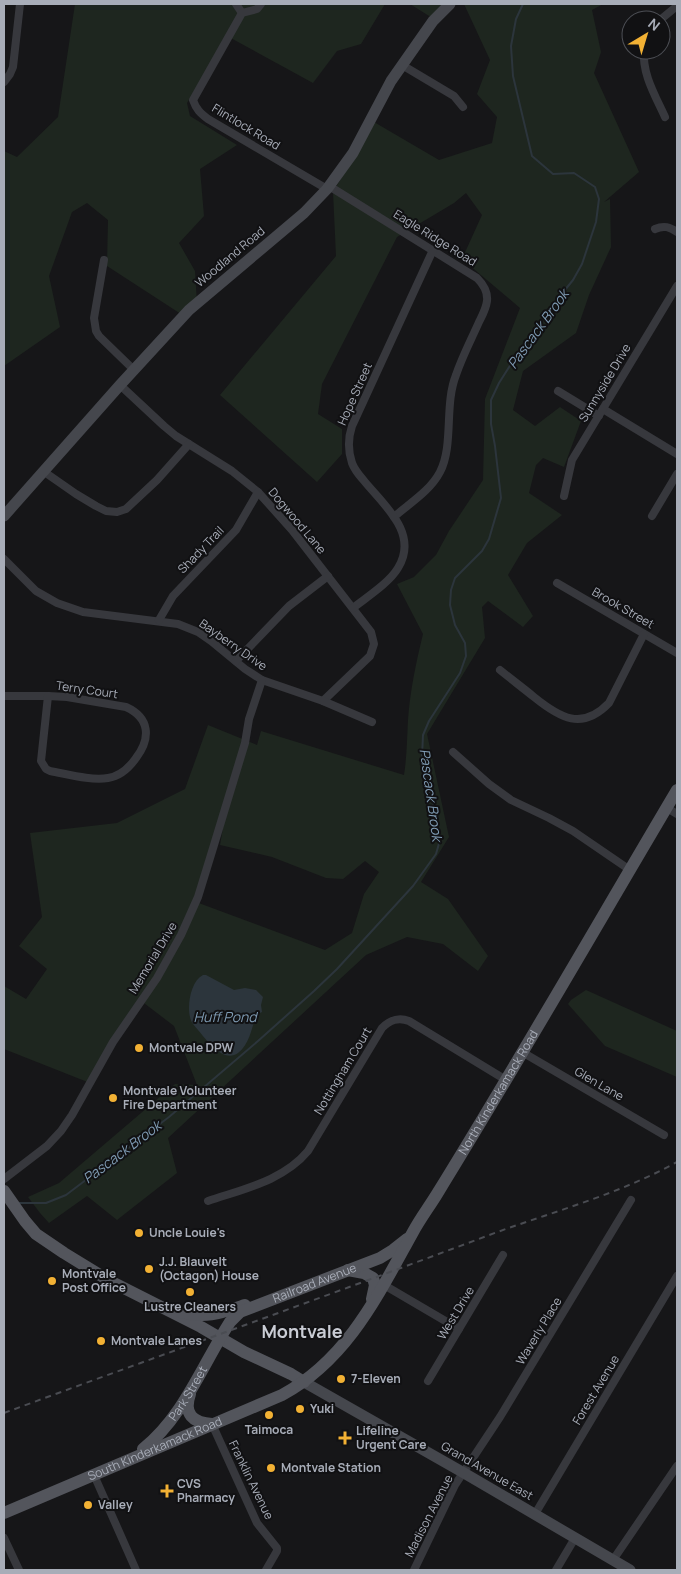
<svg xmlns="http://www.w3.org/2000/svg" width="681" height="1574" viewBox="0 0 681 1574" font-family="Manrope,sans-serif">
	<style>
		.green { fill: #1e261f; fill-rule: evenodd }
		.water { fill: #2c353c }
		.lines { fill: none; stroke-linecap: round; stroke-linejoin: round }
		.stream { stroke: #2c353c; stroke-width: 2 }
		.street { stroke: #37383d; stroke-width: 8 }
		.secondary { stroke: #45474d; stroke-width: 11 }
		.primary { stroke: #53555c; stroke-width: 12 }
		.rail { stroke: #4a4c52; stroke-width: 2; stroke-dasharray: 6 5; stroke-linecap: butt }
		.poi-dot { fill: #f2b134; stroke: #111113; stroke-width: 2 }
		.labels { text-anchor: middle; stroke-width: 4; stroke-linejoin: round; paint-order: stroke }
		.street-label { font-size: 12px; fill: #a8adb8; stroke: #111113 }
		.poi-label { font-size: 12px; font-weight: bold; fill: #a8adb8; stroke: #111113; text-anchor: start }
		.water-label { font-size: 14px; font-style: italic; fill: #7f9bb3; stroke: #111113 }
		.district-label { font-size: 18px; font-weight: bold; fill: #c9ccd4; stroke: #111113 }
	</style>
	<rect width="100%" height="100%" fill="#161618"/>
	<g class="green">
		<path d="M75,4H385L361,44L337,51L313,83L227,36L187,103L190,116L237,145L200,169L204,216L179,243L195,271L197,304L184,316L107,266L108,220L87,203L72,212L49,276L60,327L4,366V151L17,157L58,117Z"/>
		<path d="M410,4H457L434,19Z"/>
		<path d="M464,4H603L592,10L601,52L594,73L639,172L604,202L610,199L611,247L589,295L576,333L523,371L513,410L535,426L560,407L581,421L564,467L543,458L536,465L529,493L562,515L527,543L508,575L533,616L523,627L488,601L482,607L485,638L427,734L449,837L421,882L448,899L488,956L478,971L443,944L407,937L366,955L168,1138L177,1173L117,1220L87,1196L49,1223L40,1213L28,1197L59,1183L175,1084L197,1085L174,1026L140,1000L90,1083L4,1049V986L26,999L47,969L19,946L42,917L30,833L117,823L185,789L208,725L257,745L261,731L404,775C407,756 407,738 408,720C410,691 416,663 423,634L397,584L414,577L436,555L449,531L483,480L485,399L520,308L462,259L482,215L466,193L454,203L397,237L322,384L318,414L342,429V454L317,482L220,395L336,256L333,192L374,122L439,160L492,143L497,117L477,94L490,60ZM224,822L220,845L272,857L326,878L343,879L365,861L379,872L364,894L352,933L325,950L196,902Z"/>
		<path d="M586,990L677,1031V1077L605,1046L568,1004L571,1000Z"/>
	</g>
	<path class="water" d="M203,975H206L234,990L245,988L256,990L263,997L261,1005L262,1012L256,1015C252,1028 249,1045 238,1053C223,1064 206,1039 198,1030C195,1026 191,1023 190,1017C187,1004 191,981 203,975Z"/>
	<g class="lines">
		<path class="stream" d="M19,1203H46L66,1195L169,1117L258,1041L314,991L337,969L413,886L436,854L440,840L433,802L427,785L422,757L423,735L429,721L460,673L466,656L465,643L455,625L450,605L451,590L455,578L482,551L489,539L501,498L495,446L491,424V400L499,383L518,353L552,306L573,280L582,264L596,222L599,199L595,187L574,173L553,174L532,156L513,76L511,46L516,19L523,4"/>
		<g class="street">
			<path d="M236,4L242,13"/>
			<path d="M261,4L257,9L242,13L193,100C196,109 200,113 208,119L327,189"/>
			<path d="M660,20L677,6"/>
			<path d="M644,50C642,74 655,95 665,117"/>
			<path d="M402,65L454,96L463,107"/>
			<path d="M4,82L10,74L13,67L20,4"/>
			<path d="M329,186L477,278C483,284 488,292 487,301C486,309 482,316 479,322C471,340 462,357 456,375C444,405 454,445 440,472C430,491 410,503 394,517"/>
			<path d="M655,229C664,225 670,227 677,232"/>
			<path d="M104,260L94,318L96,331L99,336L134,370"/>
			<path d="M120,385L164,426L176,436L232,471L258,492L292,530L371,632L374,644L370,656L323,701"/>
			<path d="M558,391L599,416"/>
			<path d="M603,409L677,454"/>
			<path d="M43,471L76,494L96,506L106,511L117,512L126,509L157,480L189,444"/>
			<path d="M564,496L572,460L677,286"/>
			<path d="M652,516L677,474"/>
			<path d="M4,559L36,591L57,603L83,612L178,624L198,632L211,641L245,669L262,680L323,701L372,722"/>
			<path d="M557,583L677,653"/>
			<path d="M353,608C367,597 389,583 398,568C419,534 385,506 365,482C360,476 355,471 352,463C348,451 348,438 352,426L433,250"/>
			<path d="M159,620L173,596L236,530L258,492"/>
			<path d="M236,661L289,606L328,576"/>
			<path d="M500,670C511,679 523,688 534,697C560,718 582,731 609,703L644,634"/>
			<path d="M4,696H48"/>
			<path d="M48,696L67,697L126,707C150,718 151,738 136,758C129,768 121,776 108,778C91,781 67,774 50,771L46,769L41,761Z"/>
			<path d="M453,752L489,784L511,800L549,818L573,831L630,870"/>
			<path d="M667,808L677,814"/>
			<path d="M522,1052L664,1135"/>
			<path d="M4,1179L47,1146L61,1131L72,1115L113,1042L157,978L181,935L198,897L214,845L245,743L249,719L262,680"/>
			<path d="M208,1201C243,1189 283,1181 308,1151L382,1028C390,1020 398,1017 409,1021L506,1080"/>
			<path d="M384,1285L459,1329"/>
			<path d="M428,1381L503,1255"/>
			<path d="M212,1424L257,1523L277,1548V1551L266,1570"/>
			<path d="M94,1475L136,1570"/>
			<path d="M535,1514L677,1276"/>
			<path d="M4,1538L19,1570"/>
			<path d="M613,1560L677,1466"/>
			<path d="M414,1570L455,1485L500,1417L631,1200"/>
			<path d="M556,1570L575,1538"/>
		</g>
		<g class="secondary">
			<path d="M4,516L120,385L189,310L304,213L327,189L353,153L391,81L433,21L450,4"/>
			<path d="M304,1382L464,1473L630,1570"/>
		</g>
		<g class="primary">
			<path d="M4,1191L25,1221L36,1234L64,1253L108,1280L201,1327L244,1352L291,1374L304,1382"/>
			<path d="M348,1270L364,1273L373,1278L375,1285L372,1299"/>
			<path d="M180,1312C206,1319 221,1313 245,1305"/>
			<path d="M190,1394C183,1414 193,1423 212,1424"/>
			<path id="s1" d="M143,1449C181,1419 200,1371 225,1330L230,1322L240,1312L380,1258L393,1250L407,1239"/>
			<path id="s2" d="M4,1513L282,1395C348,1359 378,1295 413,1232C420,1219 429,1207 437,1194C519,1061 597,925 677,790"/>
		</g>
		<path class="rail" d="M4,1413C161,1355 319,1299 476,1240C543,1214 614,1197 677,1162"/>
	</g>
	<g class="poi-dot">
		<circle cx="139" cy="1048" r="5"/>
		<circle cx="113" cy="1098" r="5"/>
		<circle cx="139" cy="1233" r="5"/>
		<circle cx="149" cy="1269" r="5"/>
		<circle cx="52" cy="1281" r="5"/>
		<circle cx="190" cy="1292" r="5"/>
		<circle cx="101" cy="1341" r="5"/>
		<circle cx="341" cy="1379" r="5"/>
		<circle cx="300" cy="1409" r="5"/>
		<circle cx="269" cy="1415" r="5"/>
		<path d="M342.5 1430.5h5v5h5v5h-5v5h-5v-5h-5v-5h5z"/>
		<circle cx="271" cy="1468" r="5"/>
		<path d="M164.5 1483.5h5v5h5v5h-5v5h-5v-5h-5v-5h5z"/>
		<circle cx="88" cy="1505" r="5"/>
	</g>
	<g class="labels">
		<g class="street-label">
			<text transform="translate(246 127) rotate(31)" y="4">Flintlock Road</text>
			<text transform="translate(435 238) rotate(32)" y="4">Eagle Ridge Road</text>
			<text transform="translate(230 257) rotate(-40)" y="4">Woodland Road</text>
			<text transform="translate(605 383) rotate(-59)" y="4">Sunnyside Drive</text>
			<text transform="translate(355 394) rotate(-66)" y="4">Hope Street</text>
			<text transform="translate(297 521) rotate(50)" y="4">Dogwood Lane</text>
			<text transform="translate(201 550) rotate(-46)" y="4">Shady Trail</text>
			<text transform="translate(623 608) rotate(30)" y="4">Brook Street</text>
			<text transform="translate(233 645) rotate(35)" y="4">Bayberry Drive</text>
			<text transform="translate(87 690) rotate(8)" y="4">Terry Court</text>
			<text transform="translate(153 958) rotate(-59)" y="4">Memorial Drive</text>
			<text transform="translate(343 1071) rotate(-59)" y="4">Nottingham Court</text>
			<text transform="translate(599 1084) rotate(30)" y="4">Glen Lane</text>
			<text dy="4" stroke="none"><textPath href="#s2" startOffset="678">North Kinderkamack Road</textPath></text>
			<text dy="4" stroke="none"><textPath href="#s1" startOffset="249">Railroad Avenue</textPath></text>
			<text transform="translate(456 1313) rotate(-59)" y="4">West Drive</text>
			<text transform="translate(539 1331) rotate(-59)" y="4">Waverly Place</text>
			<text transform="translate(596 1390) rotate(-59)" y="4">Forest Avenue</text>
			<text dy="4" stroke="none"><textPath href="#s1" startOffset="72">Park Street</textPath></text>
			<text dy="4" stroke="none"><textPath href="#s2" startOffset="164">South Kinderkamack Road</textPath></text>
			<text transform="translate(487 1471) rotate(30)" y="4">Grand Avenue East</text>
			<text transform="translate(251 1480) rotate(64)" y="4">Franklin Avenue</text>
			<text transform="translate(429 1516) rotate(-63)" y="4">Madison Avenue</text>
		</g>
		<g class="poi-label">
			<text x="149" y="1052">Montvale DPW</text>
			<text x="123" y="1095">Montvale Volunteer<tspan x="123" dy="14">Fire Department</tspan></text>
			<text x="149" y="1237">Uncle Louie's</text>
			<text x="159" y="1266">J.J. Blauvelt<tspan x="159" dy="14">(Octagon) House</tspan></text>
			<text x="62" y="1278">Montvale<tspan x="62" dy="14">Post Office</tspan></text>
			<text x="190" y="1311" text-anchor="middle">Lustre Cleaners</text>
			<text x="111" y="1345">Montvale Lanes</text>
			<text x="351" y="1383">7-Eleven</text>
			<text x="310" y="1413">Yuki</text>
			<text x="269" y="1434" text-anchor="middle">Taimoca</text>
			<text x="356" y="1435">Lifeline<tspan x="356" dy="14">Urgent Care</tspan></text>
			<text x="281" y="1472">Montvale Station</text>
			<text x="177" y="1488">CVS<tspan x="177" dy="14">Pharmacy</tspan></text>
			<text x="98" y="1509">Valley</text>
		</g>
		<g class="water-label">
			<text transform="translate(538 329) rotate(-54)" y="5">Pascack Brook</text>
			<text transform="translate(431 795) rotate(82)" y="5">Pascack Brook</text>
			<text x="225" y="1022">Huff Pond</text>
			<text transform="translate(122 1152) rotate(-37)" y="5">Pascack Brook</text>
		</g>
		<g class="district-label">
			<text x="302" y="1338">Montvale</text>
		</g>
	</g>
	<rect width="681" height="1574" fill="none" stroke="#a8adb8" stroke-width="10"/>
	<g transform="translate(646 35) rotate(38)"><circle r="24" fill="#111113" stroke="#4d4f55"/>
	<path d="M0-4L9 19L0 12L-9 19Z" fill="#f2b134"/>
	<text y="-8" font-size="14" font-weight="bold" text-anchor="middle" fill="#a8adb8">N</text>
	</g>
</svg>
